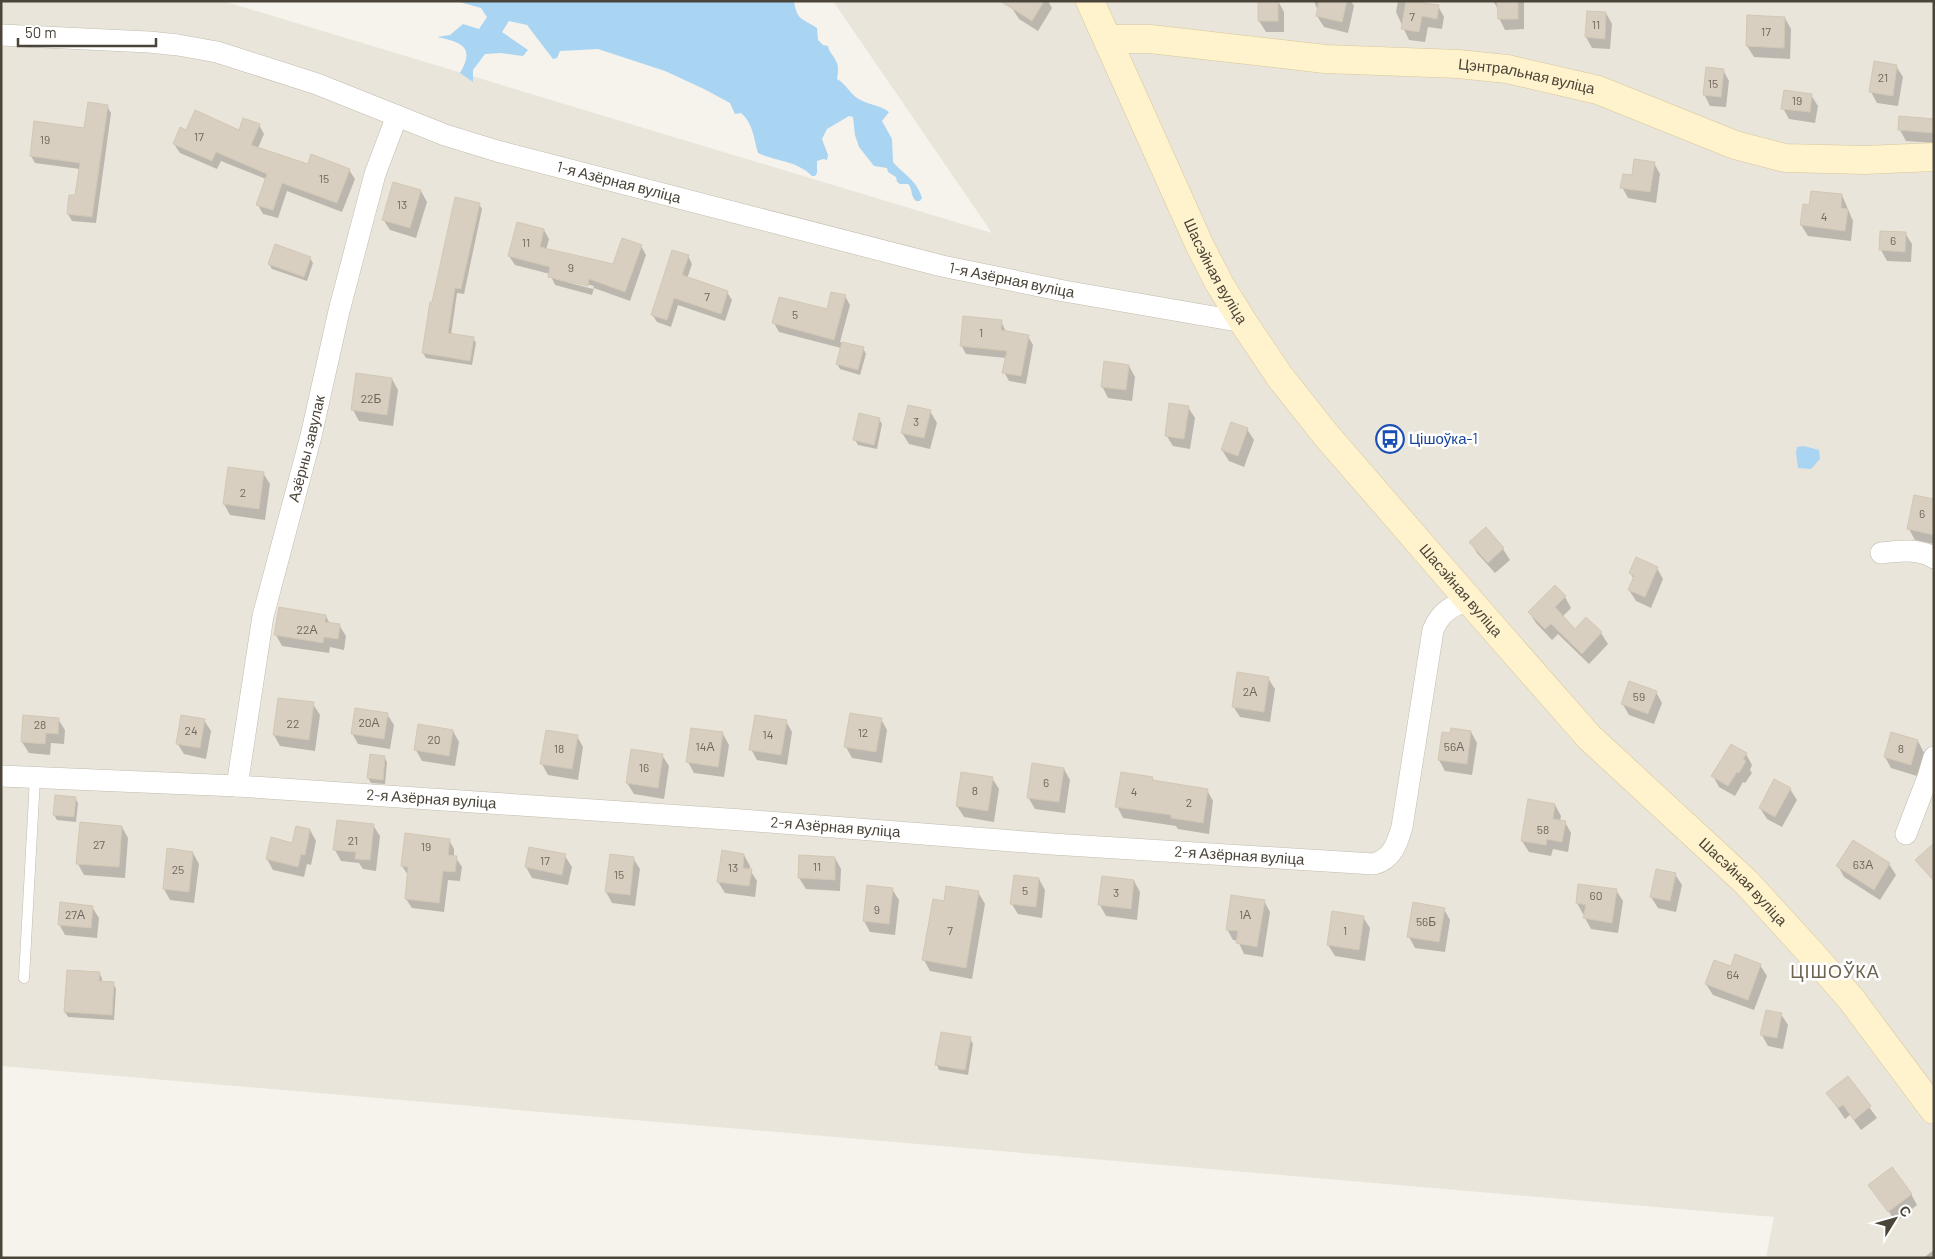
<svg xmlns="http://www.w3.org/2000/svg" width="1935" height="1259" viewBox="0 0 1935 1259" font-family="Barlow,sans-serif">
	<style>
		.residential { fill: #eae5da }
		.water { fill: #a9d4f2 }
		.shadow { fill: #0003; fill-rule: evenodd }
		.building { fill: #d8cfc1; stroke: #d3c7b4 }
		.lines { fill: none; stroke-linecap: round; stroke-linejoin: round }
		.lane-casing { stroke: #c2bbae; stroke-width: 11 }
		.street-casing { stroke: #c2bbae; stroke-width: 22 }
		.secondary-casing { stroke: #d6c79b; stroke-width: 29 }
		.lane { stroke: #fff; stroke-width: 10 }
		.street { stroke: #fff; stroke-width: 21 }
		.secondary { stroke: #fff3cd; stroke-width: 28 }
		.labels { text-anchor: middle; stroke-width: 5; stroke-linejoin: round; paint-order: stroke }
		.number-label { font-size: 12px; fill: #6e675b }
		.street-label { font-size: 15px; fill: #4b4439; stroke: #fff }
		.transit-label { font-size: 15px; fill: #164399; stroke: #fff; text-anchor: start }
		.quarter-label { font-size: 18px; letter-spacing: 1px; fill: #6e6250; stroke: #fff }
	</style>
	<rect width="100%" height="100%" fill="#f6f3ec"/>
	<path class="residential" d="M1,1H223L992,233L833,1H1934V1258H1766L1774,1217L1,1066Z"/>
	<g class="water">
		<path d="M456,1H794C797,21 802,18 817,28L818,40L823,45L828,46C829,53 833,54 836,61C839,66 838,73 837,79C846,84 849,92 857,98C867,105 879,104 889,112L882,121L892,139L893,162C905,176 916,179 922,198L920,201H916C910,196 913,188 908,184H900L897,182L896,177L888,172L887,168L874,166L859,147L855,135L853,117L849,116L827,129L822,139L828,155L827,160L823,159L817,161V173L815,176H812C796,160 777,162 758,153C754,139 753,123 741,113L735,114L730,103L704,89L665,71L598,49L560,51L557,58L553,59L527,25L509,21L502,32L528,50L523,56L501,53L485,54L473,70V82L460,73C476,46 460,42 437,37L450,35L463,24L479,29L487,17L481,8Z"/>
		<path d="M1804,446L1819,450L1820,459L1811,469L1798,468L1796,453L1797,447Z"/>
	</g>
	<g class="shadow">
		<path d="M1016,1H1048L1052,8L1038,31L1019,19L1012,8Z"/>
		<path d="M1260,1H1278L1284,12V32H1266L1259,21Z"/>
		<path d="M1314,1H1351L1354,6L1348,33L1324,27L1317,16L1318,11Z"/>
		<path d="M1398,1H1409L1438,6L1444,17L1442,29L1428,27L1425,42L1409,40L1396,12Z"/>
		<path d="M1493,1H1524V29L1505,30L1499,18V10Z"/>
		<path d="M1606,13L1612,24L1610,49L1592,48L1586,37Z"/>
		<path d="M1748,16L1785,18L1791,29L1790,59L1754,57L1747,46Z"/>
		<path d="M1896,66L1903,77L1898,106L1877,103L1871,92Z"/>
		<path d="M1723,70L1729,81L1726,107L1710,106L1704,94Z"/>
		<path d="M1811,95L1818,106L1815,123L1789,119L1783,108Z"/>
		<path d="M107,106L111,113L96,223L72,221L68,214L76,197L80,169L35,163L31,156L85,130Z"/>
		<path d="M1934,121V143L1906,141L1900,130Z"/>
		<path d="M259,125L264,134L258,148L308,166L349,170L355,179L342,212L287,191L278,218L263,214L258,205L266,179L221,161L217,169L180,153L174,144L187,131H239Z"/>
		<path d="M1654,163L1660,174L1656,203L1628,198L1622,187L1633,177Z"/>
		<path d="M421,191L427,202L416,238L390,230L383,219Z"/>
		<path d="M1842,195L1853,221L1851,241L1808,236L1801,225L1804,205L1810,206Z"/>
		<path d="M479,204L482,209L464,294L457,293L451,335L473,338L476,343L472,365L426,358L423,353L433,304Z"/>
		<path d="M544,230L549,239L546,250L613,266L641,246L646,255L630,301L594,288L592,295L555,285L550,274L515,265L509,256ZM555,277L594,286L593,289L555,279Z"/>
		<path d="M1905,233L1912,244L1911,262L1887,261L1881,250Z"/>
		<path d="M688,256L692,264L687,279L727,292L732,300L725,321L678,305L671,327L657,322L652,314Z"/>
		<path d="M310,258L313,263L307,281L272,269L269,264Z"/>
		<path d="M845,296L850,305L840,342L863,348L866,354L860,375L840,369L837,364L841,348L779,332L774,323L828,311Z"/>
		<path d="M1001,321L1006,332L1028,336L1033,345L1026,384L1009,381L1004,372L1006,358L966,354L961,345Z"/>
		<path d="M1129,366L1135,377L1132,401L1108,398L1102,386Z"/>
		<path d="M392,379L398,390L393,426L359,421L353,410Z"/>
		<path d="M1188,407L1195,418L1190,449L1173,446L1166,435Z"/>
		<path d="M930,411L937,423L930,449L909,444L902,433Z"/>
		<path d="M879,419L882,424L877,449L858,445L855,440Z"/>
		<path d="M1247,429L1254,440L1244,467L1229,461L1222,450Z"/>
		<path d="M263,473L270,484L265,520L230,515L224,504Z"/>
		<path d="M1934,500V544L1915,540L1909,529Z"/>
		<path d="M1486,529L1503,549L1510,560L1495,573L1477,553L1471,542Z"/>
		<path d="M1657,568L1663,579L1651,608L1636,601L1629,590L1634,579L1630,573Z"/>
		<path d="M1565,597L1571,608L1562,617L1575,631L1586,619L1601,633L1608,644L1589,664L1558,634L1552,640L1536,623L1529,612Z"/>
		<path d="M326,616L330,624L339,625L346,636L344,650L330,647L329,653L282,646L276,635Z"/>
		<path d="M1268,678L1275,689L1270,722L1240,717L1233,706Z"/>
		<path d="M1656,692L1662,703L1654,724L1629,715L1622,703Z"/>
		<path d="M313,704L320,715L315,751L280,746L274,735Z"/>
		<path d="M387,714L394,725L390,749L358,744L352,733Z"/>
		<path d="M58,719L65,730L64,744L51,743L50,755L29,753L22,742Z"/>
		<path d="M881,719L887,730L882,763L852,758L846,747Z"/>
		<path d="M204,720L211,731L206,759L184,754L177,743Z"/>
		<path d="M786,721L792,732L787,765L757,760L751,749Z"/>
		<path d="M453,731L459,742L455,766L422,761L416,750Z"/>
		<path d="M1471,732L1477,743L1472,775L1445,771L1439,760Z"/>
		<path d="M723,734L729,745L724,777L694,773L688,762Z"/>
		<path d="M577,736L583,747L578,780L548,775L542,764Z"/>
		<path d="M1918,741L1924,753L1917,776L1891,768L1885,757Z"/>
		<path d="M1746,754L1752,765L1750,770L1752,773L1745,783L1743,782L1735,796L1719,787L1713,776Z"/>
		<path d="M662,755L669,766L664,799L634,794L627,783Z"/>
		<path d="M384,757L387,762L385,784L371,783L368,778Z"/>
		<path d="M1064,769L1070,780L1065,813L1035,809L1028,797Z"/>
		<path d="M992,778L999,789L994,822L964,817L957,806Z"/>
		<path d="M1152,778L1154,782L1207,790L1213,801L1209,834L1178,829L1176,826L1123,818L1117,806Z"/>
		<path d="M1790,789L1797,800L1782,827L1767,819L1760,808Z"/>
		<path d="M75,798L78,803L76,822L57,820L54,815Z"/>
		<path d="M1555,805L1561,816L1560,821L1565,822L1571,833L1568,852L1553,849L1551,856L1529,852L1522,841Z"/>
		<path d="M373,825L380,836L376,871L363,869L359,863L341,861L335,850Z"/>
		<path d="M122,827L128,838L125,878L84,875L78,864Z"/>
		<path d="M310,830L316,841L311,865L307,864L304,877L273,870L267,859L293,844Z"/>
		<path d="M449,840L454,849V857L456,858L462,867L460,881L448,880L444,912L412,908L406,899L408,875L402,866Z"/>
		<path d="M193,853L199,864L194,903L170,900L164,889Z"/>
		<path d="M611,855L633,858L640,869L635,906L612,903L606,892Z"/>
		<path d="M744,855L750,866V870L757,881L755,897L725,893L718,882Z"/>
		<path d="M565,856L572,867L568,885L532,878L526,867Z"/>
		<path d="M835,858L841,869L840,891L806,889L799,878Z"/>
		<path d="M1889,864L1896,875L1880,900L1844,877L1838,866Z"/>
		<path d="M1675,874L1682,885L1676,912L1658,908L1651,897Z"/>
		<path d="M1039,879L1045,890L1042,918L1018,914L1011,903Z"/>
		<path d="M1134,881L1140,892L1137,920L1106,916L1100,905Z"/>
		<path d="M892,889L899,900L895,935L870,932L864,921Z"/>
		<path d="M1616,890L1623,901L1618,933L1591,929L1585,918V914H1583L1577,903Z"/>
		<path d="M978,892L985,904L972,979L930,971L924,960L945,903Z"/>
		<path d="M1264,901L1270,912L1263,957L1244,954L1238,941L1233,940L1227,929Z"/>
		<path d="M92,907L99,918L97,938L65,935L59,924Z"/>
		<path d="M1444,909L1450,920L1445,952L1415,948L1409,937Z"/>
		<path d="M1363,917L1370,928L1365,961L1335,956L1328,945Z"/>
		<path d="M1760,965L1767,976L1754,1010L1713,995L1706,984L1732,968Z"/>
		<path d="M99,973L102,978V983H113L116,989L114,1020L68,1017L65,1012Z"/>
		<path d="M1781,1014L1788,1025L1783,1049L1768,1046L1762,1035Z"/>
		<path d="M970,1038L973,1044L968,1075L939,1070L937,1065Z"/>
		<path d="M1848,1078L1877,1118L1861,1130L1850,1115L1845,1119L1828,1094Z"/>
		<path d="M1870,1185L1911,1194L1917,1205L1896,1222Z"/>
		<path d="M1934,1250V1258H1923Z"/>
	</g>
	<g class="building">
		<path d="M1000,1H1044L1032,21Z"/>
		<rect x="1258" y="1" width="20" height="20"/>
		<path d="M1319,1H1347L1342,22L1316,16Z"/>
		<path d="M1406,1L1439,5L1437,19L1422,16L1419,32L1401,29Z"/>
		<path d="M1497,1H1518V19H1498Z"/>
		<path d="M1587,11L1606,12L1605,39L1585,37Z"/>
		<path d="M1747,15L1785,17L1784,48L1746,46Z"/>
		<path d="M1874,61L1897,65L1893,96L1869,92Z"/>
		<path d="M1706,67L1724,69L1721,97L1703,95Z"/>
		<path d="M1784,90L1812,94L1810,112L1781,109Z"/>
		<path d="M88,102L108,105L92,217L67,214L69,195H75L80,163L30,156L34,121L84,128Z"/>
		<path d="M195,110L239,130L243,118L260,124L251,145L308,164L311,154L350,169L337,203L282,183L273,210L256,205L267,174L216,152L212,161L173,144L180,127L186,130Z"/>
		<path d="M1899,116L1934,119L1933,133L1898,130Z"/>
		<path d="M1634,159L1655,162L1650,192L1620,188L1623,174L1632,175Z"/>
		<path d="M393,182L421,190L410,228L382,220Z"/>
		<path d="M1811,191L1842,194L1841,208L1848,209L1845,231L1800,225L1803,204L1809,205Z"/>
		<path d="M455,197L480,203L461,289L455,288L448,333L474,337L470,361L422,353L430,302H432Z"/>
		<path d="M517,222L544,229L540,247L613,264L622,238L642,245L625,292L589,279L588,286L548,277L550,267L508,256Z"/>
		<path d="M1880,231L1906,232L1905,252L1879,250Z"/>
		<path d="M275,244L311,257L304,277L268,264Z"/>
		<path d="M672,250L689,255L682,275L728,291L721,314L674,298L667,320L651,315Z"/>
		<path d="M831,292L846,295L834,340L772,323L779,297L827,309Z"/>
		<path d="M963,316L1002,320L1001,330L1029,335L1021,376L1002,373L1007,351L960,346Z"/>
		<path d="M842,342L864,347L858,370L836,364Z"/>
		<path d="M1104,361L1129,365L1126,390L1101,387Z"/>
		<path d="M356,373L392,378L387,415L351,410Z"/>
		<path d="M1169,403L1189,406L1184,439L1165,436Z"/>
		<path d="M908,405L931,410L924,438L901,433Z"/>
		<path d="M859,413L880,418L874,445L853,440Z"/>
		<path d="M1231,422L1248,428L1238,456L1221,450Z"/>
		<path d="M228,467L264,472L259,509L223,504Z"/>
		<path d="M1914,495L1934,499V535L1907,529Z"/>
		<path d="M1486,527L1504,548L1488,563L1469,542Z"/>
		<path d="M1636,557L1658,567L1645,597L1628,590L1634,576L1629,573Z"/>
		<path d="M1555,585L1566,596L1555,607L1575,629L1586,617L1602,632L1582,654L1551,624L1545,629L1528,612Z"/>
		<path d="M279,607L326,615L325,622L340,624L338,639L324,637L323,643L274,635Z"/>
		<path d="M1237,672L1269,677L1264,712L1232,707Z"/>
		<path d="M1629,681L1657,691L1648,714L1621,704Z"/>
		<path d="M278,698L314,702L309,740L273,735Z"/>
		<path d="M355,708L388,713L384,739L351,734Z"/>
		<path d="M850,713L882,718L876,752L844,747Z"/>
		<path d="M23,715L59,718L58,734L46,733L45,744L21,742Z"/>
		<path d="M181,715L205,719L200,748L176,744Z"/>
		<path d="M755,715L787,720L781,755L749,750Z"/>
		<path d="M418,724L453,730L449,756L414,750Z"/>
		<path d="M691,728L723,732L718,767L686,762Z"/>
		<path d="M1451,728L1471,731L1467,764L1438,760L1442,732L1450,733Z"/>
		<path d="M546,730L578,735L572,769L540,764Z"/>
		<path d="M1891,732L1918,740L1911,765L1884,757Z"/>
		<path d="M1731,744L1747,753L1743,759L1746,761L1739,773L1737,772L1728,786L1711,776Z"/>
		<path d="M631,749L663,754L658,788L626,783Z"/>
		<path d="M370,754L385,756L383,780L367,778Z"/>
		<path d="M1032,763L1064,768L1059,802L1027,798Z"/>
		<path d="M961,772L993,777L988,811L956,806Z"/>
		<path d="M1121,772L1153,777L1152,780L1208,789L1203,823L1171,818V815L1115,807Z"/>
		<path d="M1774,779L1791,788L1775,817L1759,808Z"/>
		<path d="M55,795L76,797L74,817L53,815Z"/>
		<path d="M1528,799L1555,804L1553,819L1566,821L1562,842L1547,839L1546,845L1521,841Z"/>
		<path d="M337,820L374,824L370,860L355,859L356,852L333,850Z"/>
		<path d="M80,822L122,826L119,867L76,864Z"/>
		<path d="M296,826L310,829L305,855L301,854L298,867L266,859L271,837L292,843Z"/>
		<path d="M405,833L450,839L448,855L457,856L455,872L443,871L439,903L405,899L408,867L401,866Z"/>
		<path d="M1853,840L1890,863L1874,890L1836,866Z"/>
		<path d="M1934,843V881L1915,860Z"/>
		<path d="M529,847L566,854L562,875L525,867Z"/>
		<path d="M167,848L193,852L189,892L163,889Z"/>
		<path d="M722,850L744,854L743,868L752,869L749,886L717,882Z"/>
		<path d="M610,854L634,857L630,895L605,892Z"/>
		<path d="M799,855L835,857V880L798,878Z"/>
		<path d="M1656,869L1676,873L1670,901L1650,897Z"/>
		<path d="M1014,875L1039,878L1036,907L1010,904Z"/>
		<path d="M1102,876L1134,880L1131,909L1098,905Z"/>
		<path d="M1578,884L1617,889L1612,923L1583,918L1586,905L1576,903Z"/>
		<path d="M867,885L893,888L889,924L863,921Z"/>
		<path d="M946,886L979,891L966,968L922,960L933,899L944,901Z"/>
		<path d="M1231,895L1265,900L1257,947L1236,943L1238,931L1226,930Z"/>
		<path d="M60,902L93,906L91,928L58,925Z"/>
		<path d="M1413,902L1445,908L1439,942L1407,937Z"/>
		<path d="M1332,911L1364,916L1359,950L1327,945Z"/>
		<path d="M1735,954L1761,964L1748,1000L1705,984L1714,960L1731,966Z"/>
		<path d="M67,970L100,972L99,981L114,982L112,1015L64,1012Z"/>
		<path d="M1766,1010L1782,1013L1777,1038L1760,1035Z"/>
		<path d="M941,1032L971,1037L965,1070L935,1065Z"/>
		<path d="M1848,1076L1871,1106L1854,1120L1843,1105L1838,1108L1826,1093Z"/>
		<path d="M1892,1167L1912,1194L1888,1212L1868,1185Z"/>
	</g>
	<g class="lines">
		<defs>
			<path id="lane" d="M24,978L35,778"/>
			<g id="street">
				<path id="s1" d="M1,35L149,42L178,45L217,52L317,84L445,135L497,151L942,266L1064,291L1243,322"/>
				<path d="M1881,553C1897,551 1920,548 1934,558"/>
				<path id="s2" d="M1,776L237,786L742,820L1052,844L1374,864C1392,859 1397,844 1402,827L1433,630C1441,611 1450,608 1468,599"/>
				<path id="s3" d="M237,786L263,616L311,436L339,311L375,174L397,116"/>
				<path d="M1906,834L1928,777L1934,757"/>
			</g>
			<g id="secondary">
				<path id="s4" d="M1090,1L1200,246L1219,283L1243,322L1280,377L1326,435L1468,599L1589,737L1746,882L1810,952L1851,999L1934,1110"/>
				<path id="s5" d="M1108,39H1150L1325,59L1458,64L1507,69L1598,90L1735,145L1785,158L1865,160L1934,157"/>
			</g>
		</defs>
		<use href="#lane" class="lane-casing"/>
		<use href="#street" class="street-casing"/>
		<use href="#secondary" class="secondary-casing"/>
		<use href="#lane" class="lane"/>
		<use href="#street" class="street"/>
		<use href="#secondary" class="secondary"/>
	</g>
	<defs>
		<symbol id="bus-ring" viewBox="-11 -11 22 22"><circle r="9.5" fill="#fff" stroke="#1a4fb4" stroke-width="1.5"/><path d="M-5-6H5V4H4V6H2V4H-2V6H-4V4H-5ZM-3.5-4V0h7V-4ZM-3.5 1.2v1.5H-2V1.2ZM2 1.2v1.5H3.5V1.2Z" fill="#1a4fb4"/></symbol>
	</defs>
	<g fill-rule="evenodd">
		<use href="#bus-ring" x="1374" y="423" width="32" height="32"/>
	</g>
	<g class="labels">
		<g class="number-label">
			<text x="1412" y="21">7</text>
			<text x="1596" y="29">11</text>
			<text x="1766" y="36">17</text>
			<text x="1883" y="82">21</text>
			<text x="1713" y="88">15</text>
			<text x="1797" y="105">19</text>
			<text x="199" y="141">17</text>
			<text x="45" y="144">19</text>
			<text x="324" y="183">15</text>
			<text x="402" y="209">13</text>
			<text x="1824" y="221">4</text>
			<text x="1893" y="245">6</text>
			<text x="526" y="247">11</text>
			<text x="571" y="272">9</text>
			<text x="707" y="301">7</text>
			<text x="795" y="319">5</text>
			<text x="981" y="337">1</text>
			<text x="371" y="403">22Б</text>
			<text x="916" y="426">3</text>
			<text x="243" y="497">2</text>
			<text x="1922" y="518">6</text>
			<text x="307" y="634">22А</text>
			<text x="1250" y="696">2А</text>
			<text x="1639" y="701">59</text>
			<text x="369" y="727">20А</text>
			<text x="293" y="728">22</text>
			<text x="40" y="729">28</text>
			<text x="191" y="735">24</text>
			<text x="863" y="737">12</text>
			<text x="768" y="739">14</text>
			<text x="434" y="744">20</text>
			<text x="705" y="751">14А</text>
			<text x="1454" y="751">56А</text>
			<text x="559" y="753">18</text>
			<text x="1901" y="753">8</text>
			<text x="644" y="772">16</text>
			<text x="1046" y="787">6</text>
			<text x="975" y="795">8</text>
			<text x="1134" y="796">4</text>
			<text x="1189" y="807">2</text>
			<text x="1543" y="834">58</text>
			<text x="353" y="845">21</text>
			<text x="99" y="849">27</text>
			<text x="426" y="851">19</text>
			<text x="545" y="865">17</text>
			<text x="1863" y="869">63А</text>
			<text x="817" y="871">11</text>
			<text x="733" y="872">13</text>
			<text x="178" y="874">25</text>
			<text x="619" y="879">15</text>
			<text x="1025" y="895">5</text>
			<text x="1116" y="897">3</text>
			<text x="1596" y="900">60</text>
			<text x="877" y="914">9</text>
			<text x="75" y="919">27А</text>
			<text x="1245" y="919">1А</text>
			<text x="1426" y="926">56Б</text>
			<text x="950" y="935">7</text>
			<text x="1345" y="935">1</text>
			<text x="1733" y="979">64</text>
		</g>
		<g class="street-label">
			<text dy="5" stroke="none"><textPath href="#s5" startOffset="421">Цэнтральная вуліца</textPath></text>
			<text dy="5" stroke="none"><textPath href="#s1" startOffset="640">1-я Азёрная вуліца</textPath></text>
			<text dy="5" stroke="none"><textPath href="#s4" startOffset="298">Шасэйная вуліца</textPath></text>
			<text dy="5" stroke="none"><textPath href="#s1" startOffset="1045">1-я Азёрная вуліца</textPath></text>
			<text dy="5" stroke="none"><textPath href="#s3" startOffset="345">Азёрны завулак</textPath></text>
			<text dy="5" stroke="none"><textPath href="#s4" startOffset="702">Шасэйная вуліца</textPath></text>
			<text dy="5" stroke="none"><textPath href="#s2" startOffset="431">2-я Азёрная вуліца</textPath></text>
			<text dy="5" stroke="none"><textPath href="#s2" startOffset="836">2-я Азёрная вуліца</textPath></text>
			<text dy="5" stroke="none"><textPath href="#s2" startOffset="1241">2-я Азёрная вуліца</textPath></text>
			<text dy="5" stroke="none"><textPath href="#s4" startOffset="1108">Шасэйная вуліца</textPath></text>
		</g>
		<g class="transit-label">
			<text x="1409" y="444">Цішоўка-1</text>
		</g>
		<g class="quarter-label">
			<text x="1835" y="978">ЦІШОЎКА</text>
		</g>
	</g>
	<rect width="1935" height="1259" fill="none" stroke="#4b4439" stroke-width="5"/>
	<g transform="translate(1895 1219) rotate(53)" stroke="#ffffff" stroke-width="4" paint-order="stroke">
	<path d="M0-4L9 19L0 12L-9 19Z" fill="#4b4439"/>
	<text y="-8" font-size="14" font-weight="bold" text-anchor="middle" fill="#4b4439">С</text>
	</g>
	<path d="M18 38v8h138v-8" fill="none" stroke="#4b4439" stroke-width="2.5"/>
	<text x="25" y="38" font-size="15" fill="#4b4439" stroke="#ffffff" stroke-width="4" paint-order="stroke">50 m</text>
</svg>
